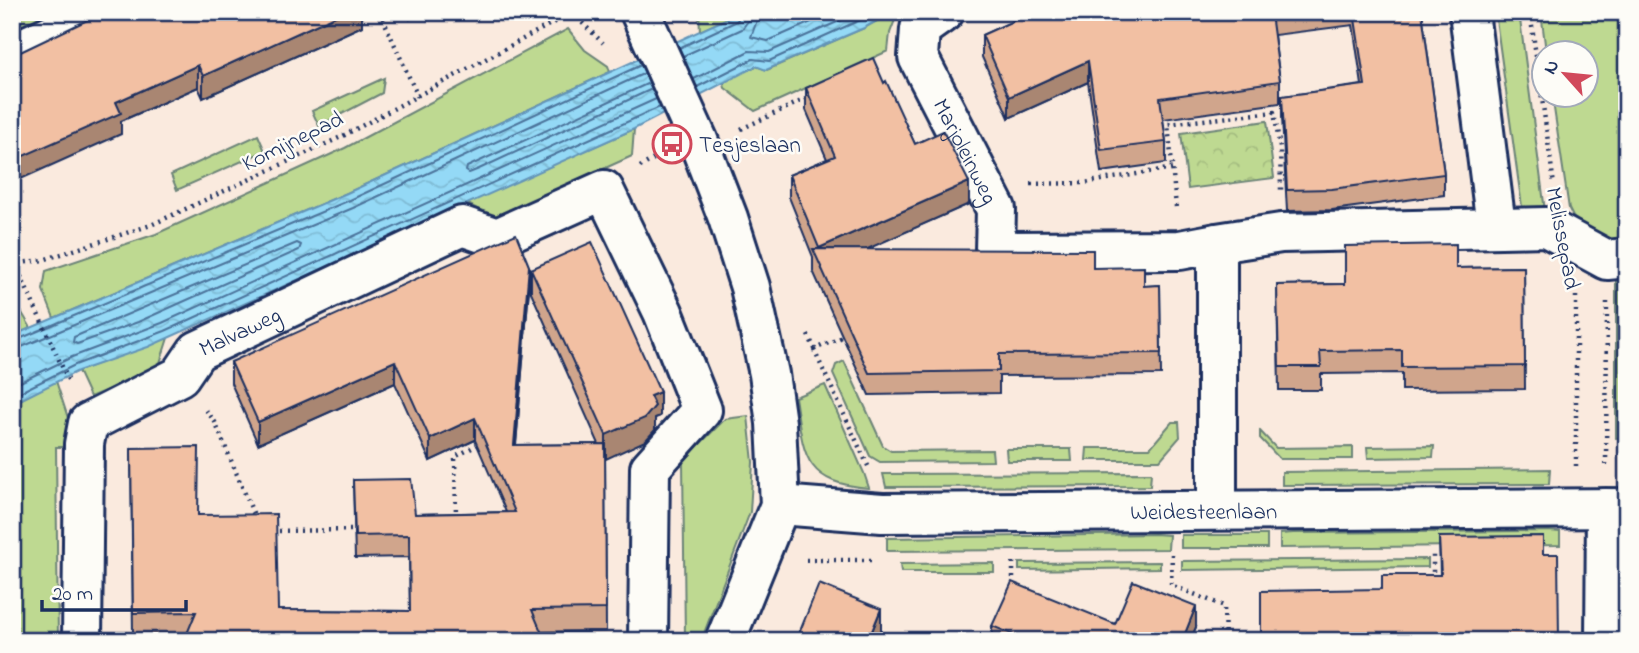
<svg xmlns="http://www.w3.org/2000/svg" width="1639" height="653" font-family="'Indie Flower',sans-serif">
<defs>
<pattern id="park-crowns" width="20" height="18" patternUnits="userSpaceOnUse" patternTransform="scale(1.75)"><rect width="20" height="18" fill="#bed991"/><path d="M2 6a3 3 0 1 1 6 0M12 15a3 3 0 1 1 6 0" fill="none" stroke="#a3bb7f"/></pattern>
<pattern id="water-waves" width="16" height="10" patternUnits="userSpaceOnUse" patternTransform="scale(1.75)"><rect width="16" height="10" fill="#94d9f6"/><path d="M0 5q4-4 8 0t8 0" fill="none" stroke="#7fbbd5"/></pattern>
</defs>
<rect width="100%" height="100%" fill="#faeade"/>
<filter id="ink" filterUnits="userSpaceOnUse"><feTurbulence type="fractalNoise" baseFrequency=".0143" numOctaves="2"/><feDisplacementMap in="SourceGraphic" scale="14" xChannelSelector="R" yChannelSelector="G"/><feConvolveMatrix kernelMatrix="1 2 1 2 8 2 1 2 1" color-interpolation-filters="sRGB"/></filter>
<g filter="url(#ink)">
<path fill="#bed991" stroke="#6c8478" stroke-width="2" d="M12,12h33l-3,7 -30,13z
M699,12h42l-41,19z
M893,12h5l-8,21 -2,18 -133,60 -30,-23 -2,-7 33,-15 11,4 97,-42z
M1495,12h24l26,199 -22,3z
M1541,12h86v230l-26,-1 -28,-24 -4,-8 -17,-114 34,-1v-42h-40z
M568,29l17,21 23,16 2,6 -263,121 -293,125 -11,-28 3,-19 110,-37 189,-86z
M384,78l-2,15 -63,33 -7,-15z
M634,129l-2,27 -138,62 -28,-15z
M258,135l7,16 -88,39 -6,-15z
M1627,276v161l-11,1v-161z
M12,296l19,32 -19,8z
M168,338l-10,31 -68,28 -12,-26z
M844,361l39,85 8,5 101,-1 1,11 -113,1 -10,-6 -37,-82 3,-9z
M56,381l12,37 1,29h-13l2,194h-46v-237z
M825,385l39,88 5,15c-67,-5 -65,-34 -74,-91z
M748,416l5,46 -3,50 -49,129h-16l-2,-180 42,-42z
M1172,422h7l1,15 -20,23h-74l1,-12h63z
M1260,431l16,17 77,-1v12h-73l-20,-21z
M1434,446l-1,11 -65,1 -1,-11z
M1006,449h65l1,12h-65z
M1550,469l-1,15 -267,1v-13z
M1151,473l-1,13 -264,1 -3,-13z
M1549,531l11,1v13l-280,3v-14l13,-1z
M1155,534l14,1 -1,14 -281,2v-13z
M1181,535h86v13h-86z
M1428,559v8l-246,3v-9z
M1160,562v6l-141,2v-7z
M994,563v9h-93l-1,-8z"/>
<path fill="url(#park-crowns)" stroke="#6c8478" stroke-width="2" d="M1267,121l7,57 -86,11 -7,-56z"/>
<path fill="url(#water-waves)" stroke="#6495b9" stroke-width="2" d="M741,12h152l-29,16 -98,42 -10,-4 -122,63 -486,218 -70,24 -66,33v-68l335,-143z"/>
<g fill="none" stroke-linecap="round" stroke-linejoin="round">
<path stroke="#4b739b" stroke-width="2" d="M760,12l-9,25 17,4 66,-29
M679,48l58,-27 4,-9
M683,56l59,-27 6,-8 2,-9
M694,79l55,-28 20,1 91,-40
M649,83l-182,84 -1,4 3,2 10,-4 173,-80
M697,87l56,-28 16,2 109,-49
M297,243l4,2 -2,5 -161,72 -61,22 -4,-2 1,-5z
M12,342l338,-142 291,-135
M12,351l341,-143 292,-135
M12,386l60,-29 90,-34 494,-224
M12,396l63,-31 90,-34 495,-224"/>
<defs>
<g id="minor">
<path d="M640,12l58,128 30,78 22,69 19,87 7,49 4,82 -55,136"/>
<path id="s1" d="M944,12l-24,17 -2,28 78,152 -1,42 185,-1 37,-7"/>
<path d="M1469,12l27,214"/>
<path d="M12,53l88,-41"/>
<path id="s2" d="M780,505l102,8 745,-5"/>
<path d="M1217,510v-267l64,-10 265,-6 61,33 20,-2"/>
<path id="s3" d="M82,641l2,-197 4,-21 92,-47 17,-25 265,-125 35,12 107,-48 59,122 39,98 -52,58 -2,173"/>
<path d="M1605,641l1,-133"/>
</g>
</defs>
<use href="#minor" stroke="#1b2f5e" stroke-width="44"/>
<path stroke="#1b2f5e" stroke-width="4.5" stroke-dasharray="2 5" stroke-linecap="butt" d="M380,12l38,85
M1530,12l24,173
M572,13l31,30
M741,129l69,-32
M640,167l17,-10
M1031,184l53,-1 89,-15
M1176,207l-8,-83 106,-12 6,36 1,42
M12,257l58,127
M12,264l31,-4 108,-35 190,-88 232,-125
M808,335l7,14 32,-14
M814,350l55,118
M206,410l9,12 41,98
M1606,465l1,-163
M1576,466v-174
M456,517l-1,-60 26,-14
M272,531l85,-1
M1172,554l-1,31 53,21 1,35
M806,560h65
M1429,577l4,-4v-19
M1013,585v-27"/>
<use href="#minor" stroke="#fdfcf7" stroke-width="38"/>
</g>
<path fill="#d0a58c" stroke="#1b2f5e" stroke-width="2" d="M104,12h258v14l-159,72 -5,-11 -77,34v13z
M1033,12h389l22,162v21l-112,15 -45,1 -5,-94v-21l80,-11 -9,-60 -79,10 6,46v22l-117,16 3,23v21l-65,9 -13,-90 -79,36 -27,-61v-22z
M884,83l31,61 54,60 -103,45 227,19 51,18 16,-1 1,90 -162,1v17l-130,2 -56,-124v-14l-24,-60v-22l38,-16 -21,-49v-22z
M1524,267l1,122 -123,1v-17l-81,1v16h-42l-2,-105 68,-1 111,-16z
M531,269l129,147 -5,2v12l-10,11 -40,17 1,173 -65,1 2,9 -356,-7 -54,1 -2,-187 67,67 80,95 132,1 -1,-54 -54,1 -2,-78 62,34 91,-2 -31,-72 -45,21 -35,-78 -137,61 -27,-61v-21l298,-74 -13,157 83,-1 -68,-152z
M1439,537l104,17 -161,35 58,-14z
M1115,624l81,3 -6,14h-198v-15z"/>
<path fill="#a98672" stroke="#1b2f5e" stroke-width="2" d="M344,12h18v14l-159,72v-22z
M410,12h14l-14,7z
M1088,61v21l-79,36v-21z
M198,65v22l-77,34v13l-109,49v-22l104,-59z
M969,182v22l-147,65 -3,-21z
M529,266v22l-15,179v-22z
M395,361v22l-137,61v-22z
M660,392v24l-5,2v12l-10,11 -39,18v-24l44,-39z
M475,418v22l-45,21v-22z
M1196,606v21l-6,14h-8z
M881,609v23l-3,9h-10z
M543,636v5h-10z"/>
<path fill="#f2c0a3" stroke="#1b2f5e" stroke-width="2" d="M104,12h240l-141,64 -5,-11 -82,37 5,11 -109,48v-105z
M1033,12h248l-10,2 9,67 -120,17 6,44 -65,8 -13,-89 -79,36 -27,-62z
M1354,12h68l22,162 -112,15 -45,1 -5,-94 83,-11z
M873,58l11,25 2,-2 29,63 28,-13 26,51 -150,66 -30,-73 46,-19 -29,-68z
M516,234l13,32 -15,179 91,-1 1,165 -74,1 11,26 -10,5h-349l12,-29 -63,1 -2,-165 68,-1 -1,68 78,-1 2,96 132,1 -1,-76 -54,1 -2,-56 58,-1 4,35 100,-2 -40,-94 -45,21 -35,-78 -137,61 -27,-60z
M592,242l68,150 -10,4 5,10 -10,12 -39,17 -75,-166z
M1456,244v24l68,-1 1,99 -123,1v-17l-82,1 1,16h-42l-2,-82 68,-1v-38z
M813,249l280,1v18l51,-1v19l16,-1 1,68 -162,1v17l-130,2z
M1543,536v18h15l1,87h-298v-50l121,-2v-14h59l-2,-38z
M1133,581l63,25 -14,35h-153l-37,-15 20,-44 103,42z
M819,584l62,25 -13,32h-72z"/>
</g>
<defs>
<symbol id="bus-ring" viewBox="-11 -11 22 22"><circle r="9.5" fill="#fdfcf7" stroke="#d1495b" stroke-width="1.5"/><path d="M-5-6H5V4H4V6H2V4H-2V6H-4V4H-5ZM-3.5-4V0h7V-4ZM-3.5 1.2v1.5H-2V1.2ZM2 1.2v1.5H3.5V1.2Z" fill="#d1495b"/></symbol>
</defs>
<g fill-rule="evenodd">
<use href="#bus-ring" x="650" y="122" width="44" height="44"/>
</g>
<g text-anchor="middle" stroke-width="5" stroke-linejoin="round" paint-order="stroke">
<g font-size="23" fill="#1b2f5e" stroke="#fdfcf7">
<text transform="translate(292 140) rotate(-26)" y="8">Komijnepad</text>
<text dy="8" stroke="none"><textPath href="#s1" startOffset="163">Marjoleinweg</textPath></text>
<text transform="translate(1564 238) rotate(79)" y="8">Melissepad</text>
<text dy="8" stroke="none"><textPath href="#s3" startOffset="399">Malvaweg</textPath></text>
<text dy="8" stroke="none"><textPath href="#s2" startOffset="424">Weidesteenlaan</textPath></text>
</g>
<g font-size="23" fill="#1b2f5e" stroke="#fdfcf7" text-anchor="start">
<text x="699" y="152">Tesjeslaan</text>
</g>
</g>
<rect width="1639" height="653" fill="none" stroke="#fdfcf7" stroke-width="42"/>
<rect x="21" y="21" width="1597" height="611" fill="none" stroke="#1b2f5e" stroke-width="2.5" filter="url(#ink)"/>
<g transform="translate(1565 74) rotate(297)"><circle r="33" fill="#fdfcf7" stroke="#a3aaba" stroke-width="2"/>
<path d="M0-5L12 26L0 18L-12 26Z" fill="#d1495b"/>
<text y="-10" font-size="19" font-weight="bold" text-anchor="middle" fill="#1b2f5e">N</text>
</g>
<path d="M42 600v10h144v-10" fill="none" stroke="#1b2f5e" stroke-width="3.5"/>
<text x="52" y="600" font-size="21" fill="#1b2f5e" stroke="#fdfcf7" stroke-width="5" paint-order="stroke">20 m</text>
</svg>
